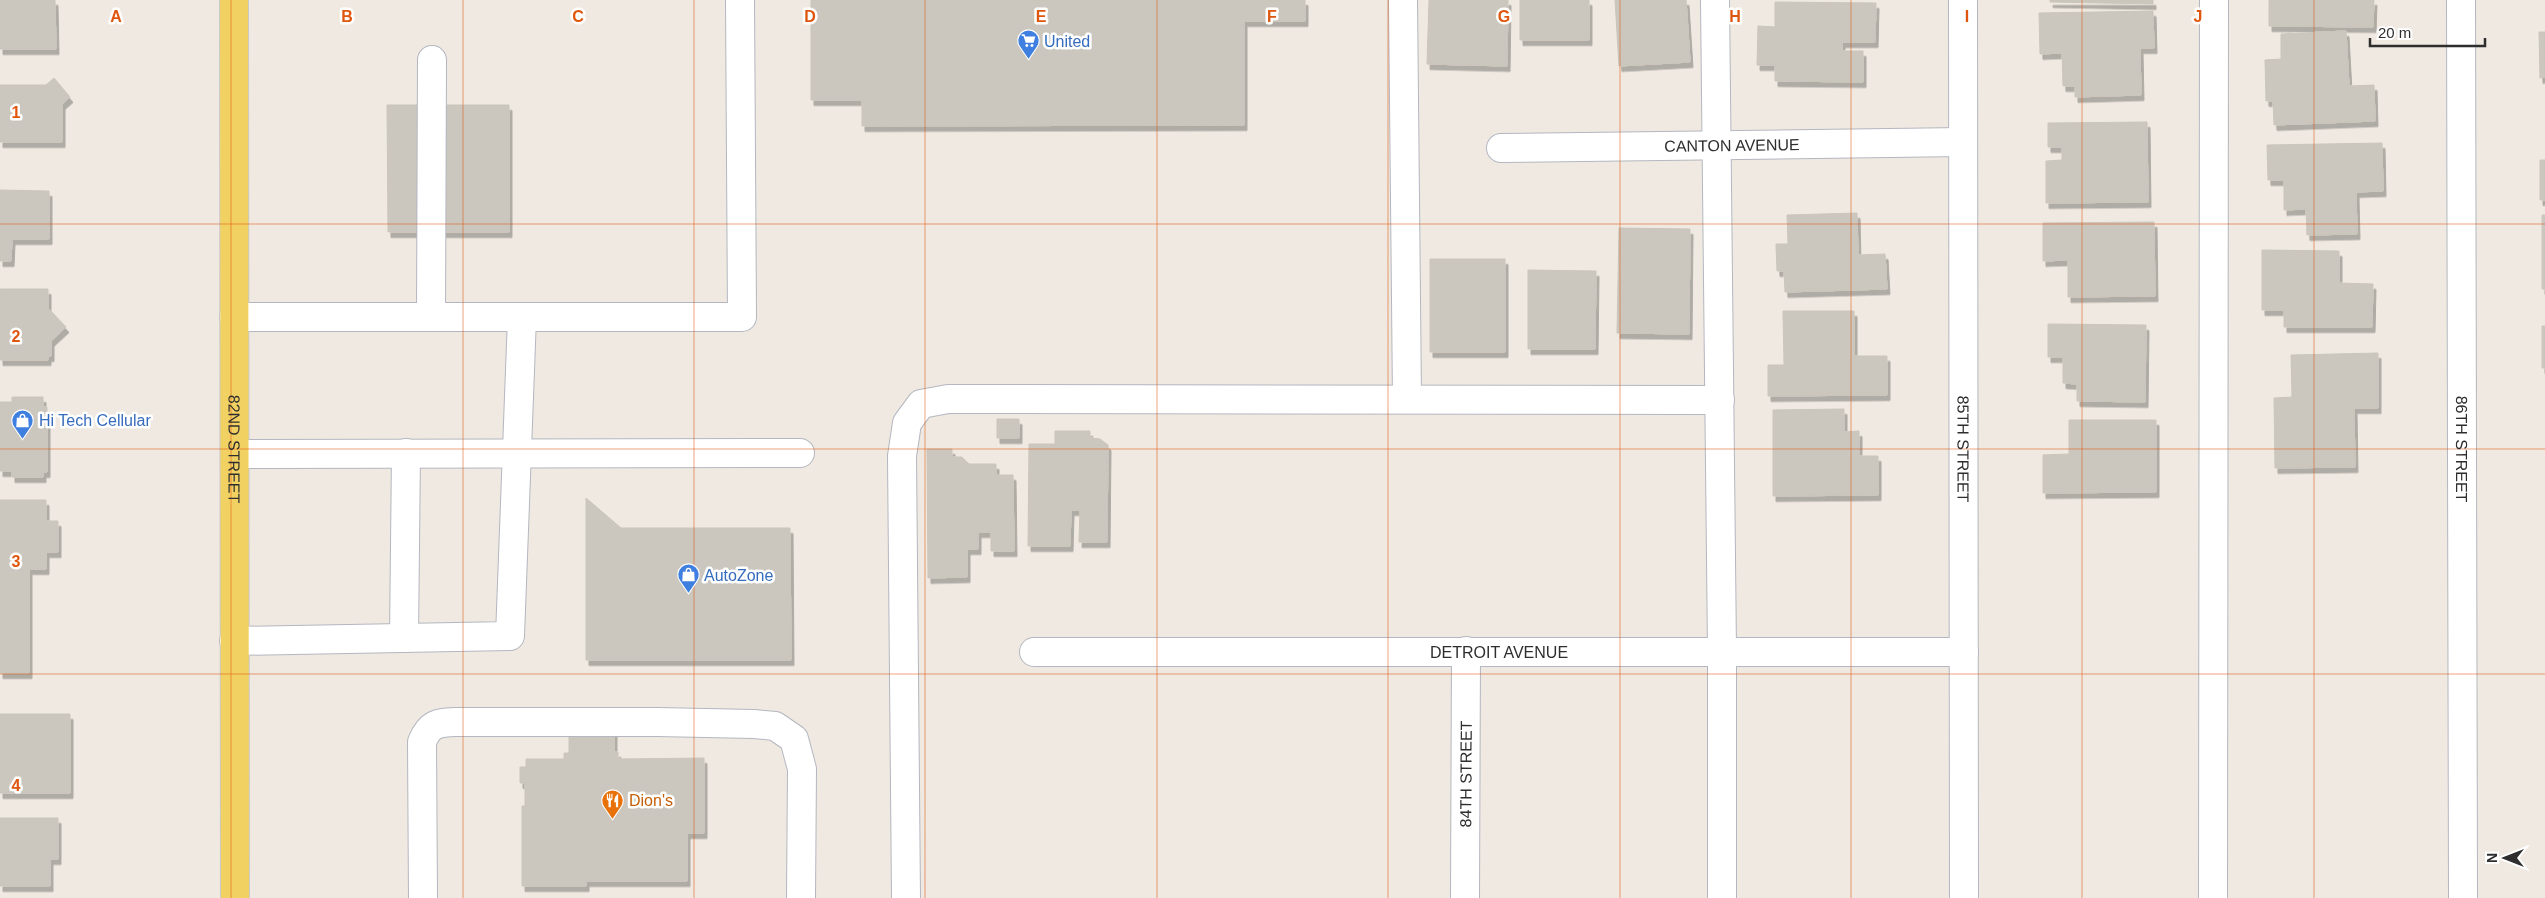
<svg xmlns="http://www.w3.org/2000/svg" width="2545" height="898" font-family="Arial,sans-serif">
<defs>
<filter id="shadow"><feDropShadow dx="3" dy="5.5" stdDeviation="0" flood-color="#0004"/></filter>
</defs>
<rect width="100%" height="100%" fill="#efe9e1"/>
<path fill="#cbc7bf" stroke="#cbc5ba" filter="url(#shadow)" d="M0,0h55l1,49h-56z
M811,0h494v21h-61v104l-382,1v-26h-51z
M1429,0h79l-1,66 -80,-2z
M1520,0h69v40h-69z
M1615,0h71l4,62 -71,4z
M2050,0h103v4l-103,-2z
M2269,0h105l-1,27 -104,-1z
M1775,2l101,1 -1,39h-33v9h21v31l-88,-1v-16h-18l1,-39 17,1z
M2153,11l1,37h-14l1,47 -66,2v-11h-12l-1,-33 -22,1 -1,-41z
M2346,31l3,55 25,-1 1,36 -101,4 -1,-24h-7l-1,-41 16,-1v-25z
M2539,32h6v45l-5,1z
M54,78l16,19 -8,7v38h-62v-57h46z
M387,105h122v127h-121z
M2147,122l1,80 -102,1v-42l16,-1v-13h-14v-24z
M2382,143l1,48 -27,1 1,42 -50,1 -1,-26 -22,1v-30h-16l-1,-35z
M2540,160h5v40h-5z
M0,190l49,1v48h-37l-1,22h-11z
M1857,213l1,42 27,-1 2,35 -102,3 -1,-21h-7l-1,-27h12l-1,-29z
M2542,215h3v74h-3z
M2154,222l1,74 -87,1v-37l-25,1v-38z
M1619,228l71,1 -1,105 -72,-1z
M2262,250l77,1v32l34,1 -1,43h-88v-17h-22z
M1430,259h75v93h-75z
M1528,270l68,1 -1,78h-67z
M0,289h48v19l18,19 -15,14v15h-3v4h-48z
M1783,311h71v45h33v39l-119,1v-31h16z
M2048,324l98,1 -1,77 -68,-1v-17l-14,-1v-26h-15z
M2542,326h3v42h-3z
M2378,353v55h-24l1,59 -80,1 -1,-70 18,-1 -1,-42z
M12,397h31v10h4v65h-4v5h-31v-6h-12v-69h12z
M1844,409v23l15,-1v25h19v39l-105,1v-86z
M997,419h22v19h-22z
M2069,420h87v72l-113,1v-38l26,-1z
M1055,431h35v7l10,1 8,6 -1,97h-28l1,-32h-9l-1,36h-42l1,-102h26z
M927,449h25v8h10l7,7h27v11h17l1,76h-23v-19h-13v17h-11v28l-39,1z
M586,498l35,30h169l1,132h-205z
M0,500h46v21h12v31h-12v17h-17v104h-29z
M0,714h70v79h-70z
M614,726v26h4v7l86,-1v75h-17v48h-101v5h-64v-80h3v-23h-5v-16h6v-8h38v-6h5v-26z
M0,818h58v41h-8v27h-50z"/>
<g fill="none" stroke-linecap="round" stroke-linejoin="round">
<defs>
<g id="minor">
<path d="M1403,0l4,399"/>
<path d="M1715,0l7,651v247"/>
<path id="s1" d="M1963,0l1,898"/>
<path id="s2" d="M2461,0l2,898"/>
<path id="s3" d="M1501,148l462,-6"/>
<path d="M234,317h508l-2,-317"/>
<path d="M431,317l1,-257"/>
<path d="M235,454l565,-1"/>
<path d="M404,638l2,-185"/>
<path d="M234,641l276,-5 12,-319"/>
<path id="s4" d="M1034,652h930"/>
<path d="M423,898l-1,-156c8,-19 15,-19 34,-20h201l97,2 21,2 19,13 8,30 -1,129"/>
<path d="M906,898l-4,-442 5,-33 14,-19 27,-5 772,1"/>
<path id="s5" d="M1465,898l1,-247"/>
<path d="M2213,898l1,-898"/>
</g>
<g id="major">
<path id="s6" d="M234,0l1,898"/>
</g>
</defs>
<use href="#minor" stroke="#b4b7c1" stroke-width="30"/>
<use href="#major" stroke="#c9c9c9" stroke-width="30"/>
<use href="#minor" stroke="#fff" stroke-width="28"/>
<use href="#major" stroke="#f2d163" stroke-width="28"/>
</g>
<path fill="none" stroke="#df570e" stroke-width="1" stroke-opacity="0.55" d="M231,0v898M463,0v898M694,0v898M925,0v898M1157,0v898M1388,0v898M1620,0v898M1851,0v898M2082,0v898M2314,0v898M0,224h2545M0,449h2545M0,674h2545"/>
<defs>
<symbol id="supermarket-pin" viewBox="-11 -11 22 30"><path d="M0 17L-7.5 6A9.5 9.5 0 1 1 7.5 6Z" fill="#3f7fe0" stroke="#fff"/><path d="M-6-5.5h2.5l.6 2H6L4.5 2H-2.5L-4.4-4H-6ZM-1.5 3.2a1.3 1.3 0 1 0 .1 0ZM3 3.2a1.3 1.3 0 1 0 .1 0Z" fill="#fff"/></symbol>
<symbol id="shop-pin" viewBox="-11 -11 22 30"><path d="M0 17L-7.5 6A9.5 9.5 0 1 1 7.5 6Z" fill="#3f7fe0" stroke="#fff"/><path d="M-5-2.5h2.3a2.7 3.5 0 0 1 5.4 0H5L5.5 6h-11ZM-1.5-2.5h3a1.5 2.3 0 0 0-3 0Z" fill="#fff"/></symbol>
<symbol id="restaurant-pin" viewBox="-11 -11 22 30"><path d="M0 17L-7.5 6A9.5 9.5 0 1 1 7.5 6Z" fill="#e8710a" stroke="#fff"/><path d="M-5-6h1v4h1v-4h1v4h1v-4h1v5L-1.5 .5V6h-2V.5L-5-1ZM5-6V6H3V1.5H1.5Q1.5-4 5-6Z" fill="#fff"/></symbol>
</defs>
<g fill-rule="evenodd">
<use href="#supermarket-pin" x="1016" y="28" width="25" height="34"/>
<use href="#shop-pin" x="10" y="408" width="25" height="34"/>
<use href="#shop-pin" x="676" y="562" width="25" height="34"/>
<use href="#restaurant-pin" x="600" y="788" width="25" height="34"/>
</g>
<g text-anchor="middle" stroke-width="5" stroke-linejoin="round" paint-order="stroke">
<g font-size="16" fill="#366cbe" stroke="#fff" text-anchor="start">
<text x="1044" y="47">United</text>
<text x="39" y="426">Hi Tech Cellular</text>
<text x="704" y="581">AutoZone</text>
</g>
<g font-size="16" fill="#2e2e2e" stroke="#fff">
<text dy="6" stroke="none"><textPath href="#s3" startOffset="231">CANTON AVENUE</textPath></text>
<text dy="6" stroke="none"><textPath href="#s6" startOffset="449">82ND STREET</textPath></text>
<text dy="6" stroke="none"><textPath href="#s1" startOffset="449">85TH STREET</textPath></text>
<text dy="6" stroke="none"><textPath href="#s2" startOffset="449">86TH STREET</textPath></text>
<text dy="6" stroke="none"><textPath href="#s4" startOffset="465">DETROIT AVENUE</textPath></text>
<text dy="6" stroke="none"><textPath href="#s5" startOffset="124">84TH STREET</textPath></text>
</g>
<g font-size="16" fill="#c56008" stroke="#fff" text-anchor="start">
<text x="629" y="806">Dion's</text>
</g>
</g>
<g font-size="16" text-anchor="middle" font-weight="bold" fill="#df570e" stroke="#fff" stroke-width="5" stroke-linejoin="round" paint-order="stroke">
<text x="116" y="22">A</text>
<text x="347" y="22">B</text>
<text x="578" y="22">C</text>
<text x="810" y="22">D</text>
<text x="1041" y="22">E</text>
<text x="1272" y="22">F</text>
<text x="1504" y="22">G</text>
<text x="1735" y="22">H</text>
<text x="1967" y="22">I</text>
<text x="2198" y="22">J</text>
<text x="16" y="118">1</text>
<text x="16" y="342">2</text>
<text x="16" y="567">3</text>
<text x="16" y="791">4</text>
</g>
<g transform="translate(2505 858) rotate(270)" stroke="#ffffff" stroke-width="4" paint-order="stroke">
<path d="M0-4L9 19L0 12L-9 19Z" fill="#2e2e2e"/>
<text y="-8" font-size="14" font-weight="bold" text-anchor="middle" fill="#2e2e2e">N</text>
</g>
<path d="M2370 38v8h115v-8" fill="none" stroke="#2e2e2e" stroke-width="2.5"/>
<text x="2378" y="38" font-size="15" fill="#2e2e2e" stroke="#ffffff" stroke-width="4" paint-order="stroke">20 m</text>
</svg>
